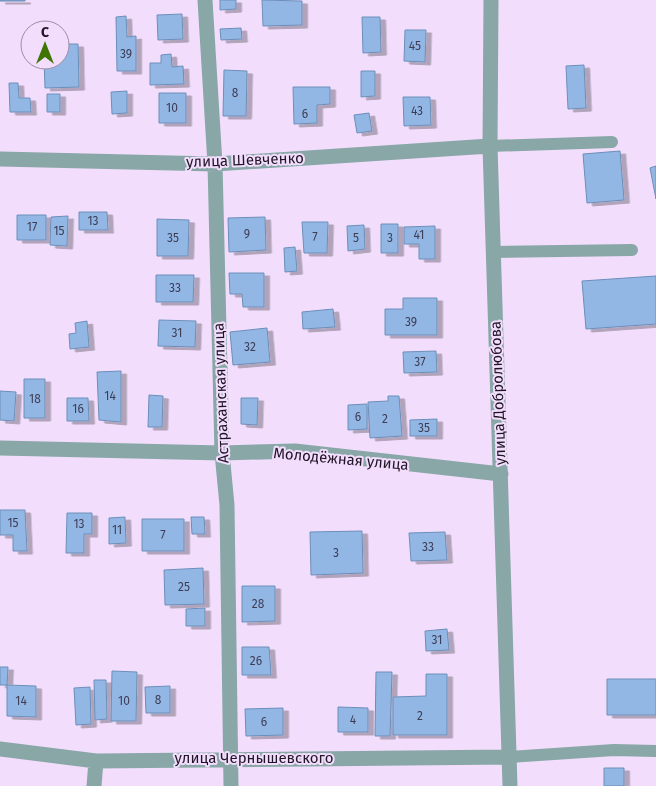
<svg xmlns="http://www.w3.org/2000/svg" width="656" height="786" font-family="'Fira Sans',sans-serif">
<defs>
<filter id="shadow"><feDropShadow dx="5.5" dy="3" stdDeviation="0" flood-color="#0004"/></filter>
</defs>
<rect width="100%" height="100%" fill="#f2defc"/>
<path fill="#93b7e4" stroke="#6c8eb9" filter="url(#shadow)" d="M0,0h25v1h-25z
M220,0h16v9l-16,1z
M262,0l40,1v24l-39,1z
M182,14l1,25 -25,1 -1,-25z
M126,16l1,21 9,-1v35h-19l-1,-54z
M362,17h18l1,35 -18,1z
M241,28l1,11 -21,1 -1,-11z
M405,30h21l-1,32 -21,-1z
M66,44h12l1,43 -34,1 -1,-28h16v-5l6,-1z
M171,54l1,13 11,-1 1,18 -34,1v-22h11v-8z
M584,65l2,43 -18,1 -2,-43z
M224,70l23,1 -1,45h-23z
M361,71h14v25l-14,1z
M9,83h9l1,15h11l1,14h-21z
M293,87h37v17l-13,1v18l-23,1z
M127,91v22l-15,1 -1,-22z
M159,93h27v30h-27z
M47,94h13v18h-13z
M403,97h27l1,28 -27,1z
M369,113l3,18 -15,2 -3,-18z
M620,151l4,49 -37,3 -4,-49z
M656,166v33l-6,-31z
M79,212h28l1,18h-29z
M17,215h29v25h-29z
M68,216l-1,30 -17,-1 1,-28z
M265,217l1,33 -37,2 -1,-34z
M157,219l32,1 -1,36h-31z
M302,222h26l-1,31h-23z
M381,224h17v29h-17z
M364,225l1,24 -17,2 -1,-25z
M435,226v33h-16v-15h-15v-17z
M295,247l2,24 -12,1 -1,-24z
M229,273h35v34h-21l-1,-13h-12z
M156,275h38l-1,27h-37z
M656,276v48l-70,5 -4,-48z
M403,298h34v37h-52v-26h18z
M333,309l2,18 -32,2 -1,-17z
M159,320l37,1 -1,26 -37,-1z
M87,321l2,26 -19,2 -1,-15 7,-1 -1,-10z
M267,328l3,34 -37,3 -3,-33z
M436,351l1,21 -33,1 -1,-21z
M121,371v51l-22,-2 -2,-48z
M24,379h21v39h-21z
M0,391l16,1 -2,29 -14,-1z
M149,395l14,1 -1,31h-14z
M388,396h11l3,40 -32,2 -2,-36 20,-1z
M67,398h21l1,23h-22z
M241,398h17l-1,27 -16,-1z
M367,404v25l-19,1v-25z
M437,419v17h-27v-16z
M0,510h25l2,41h-14v-16h-13z
M67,513h25v21h-8v19h-18z
M125,517l1,26 -17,1v-26z
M191,517h13l1,17h-13z
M142,519h42v32h-42z
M362,531l1,42 -52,2 -1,-43z
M445,532l2,28 -36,1 -2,-28z
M203,568l1,36 -39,1 -1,-35z
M242,586h33v35l-33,1z
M205,608v18h-19v-17z
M447,629l2,21 -23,1 -1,-20z
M242,647h27l2,28h-29z
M0,667h8l-1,18h-7z
M112,671l25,1 -1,49h-25z
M376,672h16l-2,64h-15z
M426,674h21v61h-54v-38l33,-1z
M607,679h49v36h-49z
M94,680h12l1,39 -12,1z
M7,685l29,1v31l-29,-1z
M170,686v27h-24l-1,-26z
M90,687l1,37 -15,1 -2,-37z
M338,707l30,1v24h-30z
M283,708v27l-37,1 -1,-27z
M604,768h20v18h-20z"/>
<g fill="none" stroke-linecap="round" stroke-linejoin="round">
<path stroke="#88a7a6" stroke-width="12" d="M490,146l122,-4
M494,252l138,-2
M509,757l105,-7 42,1"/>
<path stroke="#88a7a6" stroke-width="15" d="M205,0l10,164 7,289 5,52 4,281
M491,0l-1,146 20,640
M0,159l215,5 275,-18
M0,448l222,5 73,-2 206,23
M0,749l96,12 413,-4
M94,786l2,-25"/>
</g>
<g text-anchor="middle" stroke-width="4" stroke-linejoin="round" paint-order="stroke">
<g font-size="12" fill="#3d3d56">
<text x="415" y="50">45</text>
<text x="126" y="58">39</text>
<text x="235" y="97">8</text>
<text x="172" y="112">10</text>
<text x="417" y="115">43</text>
<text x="305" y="118">6</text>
<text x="93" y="225">13</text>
<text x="32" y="231">17</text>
<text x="59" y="235">15</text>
<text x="247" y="238">9</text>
<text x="419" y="239">41</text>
<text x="315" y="241">7</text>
<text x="173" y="242">35</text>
<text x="356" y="242">5</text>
<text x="390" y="242">3</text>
<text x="175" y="292">33</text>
<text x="411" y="326">39</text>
<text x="177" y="337">31</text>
<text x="250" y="351">32</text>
<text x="420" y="366">37</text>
<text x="110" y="400">14</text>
<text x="35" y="403">18</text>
<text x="78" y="413">16</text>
<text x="358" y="421">6</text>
<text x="385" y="423">2</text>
<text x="424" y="432">35</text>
<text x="13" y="527">15</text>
<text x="79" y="528">13</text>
<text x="117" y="534">11</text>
<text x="163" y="539">7</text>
<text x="428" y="551">33</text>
<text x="336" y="557">3</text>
<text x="184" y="591">25</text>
<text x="258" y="608">28</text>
<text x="437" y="644">31</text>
<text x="256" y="665">26</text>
<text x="158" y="704">8</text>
<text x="21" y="705">14</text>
<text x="124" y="705">10</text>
<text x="420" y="720">2</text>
<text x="353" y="724">4</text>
<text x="264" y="726">6</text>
</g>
<g font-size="15" fill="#201426" stroke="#f2defc">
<text transform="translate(245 160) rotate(-2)" y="5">улица Шевченко</text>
<text transform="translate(221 393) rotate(-92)" y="5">Астраханская улица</text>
<text transform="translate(498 393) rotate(-92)" y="5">улица Добролюбова</text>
<text transform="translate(341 459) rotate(5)" y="5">Молодёжная улица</text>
<text x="254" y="763">улица Чернышевского</text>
</g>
</g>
<g transform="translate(45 45)"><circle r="24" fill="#f2defc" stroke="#9e8da6"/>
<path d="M0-4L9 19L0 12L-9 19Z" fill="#3e7504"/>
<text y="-8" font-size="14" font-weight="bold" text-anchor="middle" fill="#201426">С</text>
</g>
</svg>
